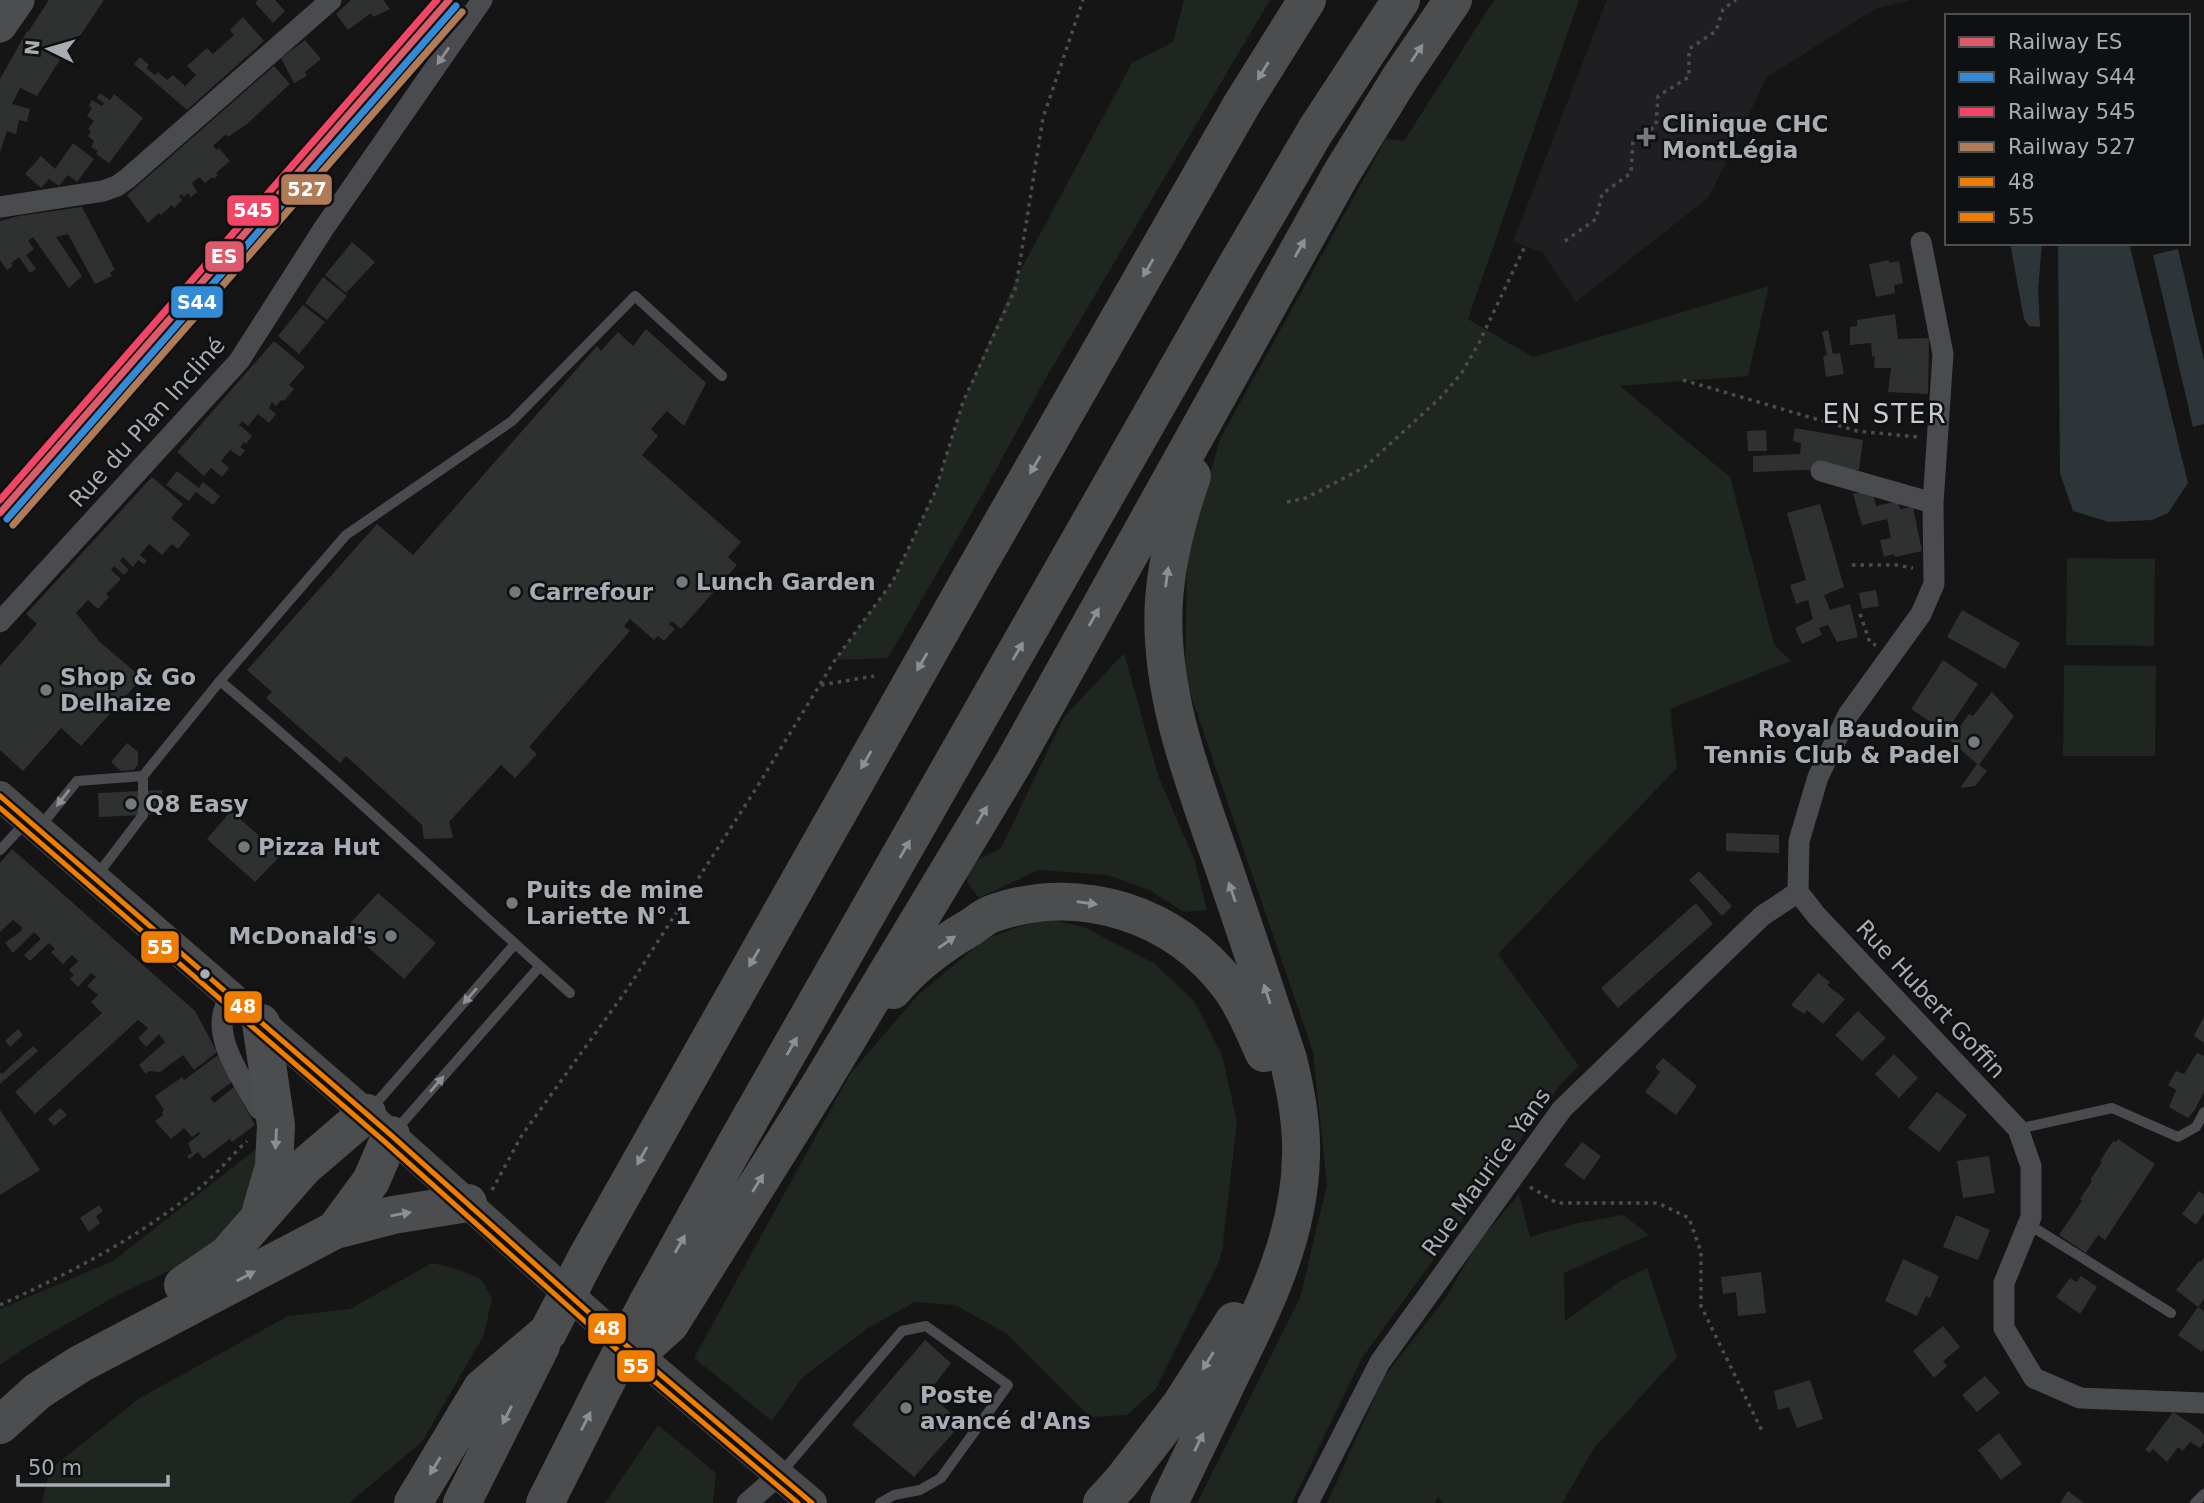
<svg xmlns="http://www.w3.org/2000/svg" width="2204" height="1503" font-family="'DejaVu Sans',sans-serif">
<rect width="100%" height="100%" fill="#151515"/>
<path fill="#1f1f21" d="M1607,0h305l-37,9 -108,68 -58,120 -133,105 -34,-50 -29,-10z"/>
<path fill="#1f251f" d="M1184,0h86l-223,376 -66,121 -93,161 -53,2 58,-79 42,-89 28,-90 54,-125 115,-214 41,-21z
M1494,0h85l-111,319 65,38 236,-71 -21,90 -128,10 110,91 44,167 17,17 -121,48 7,59 -179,186 81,112 -18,18 -199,274 -70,145h-95l103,-205 27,-113 -14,-133 -128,-374 2,-121 33,-118 166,-300 18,2z
M2067,558l88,1 -1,87 -88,-1z
M1124,653l35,125 36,83 12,49 -23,2 -35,-22 -41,-15 -70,-5 -59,28 -12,-16 2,-18 32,-16 63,-131z
M2064,665l92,1 -1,90h-92z
M1044,918l40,9 71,37 39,37 28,54 15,67 -15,129 -4,13 -62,125 -29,26 -37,2 -83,-83 -52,-29 -40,-3 -47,26 -66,50 -30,43 -78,-63 156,-284 67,-78 68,-57z
M259,1147l-18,67 -39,41 -86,41 -91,52 -25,17v-56l113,-48z
M1519,1194l11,43 48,-14 45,-8 26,20 -85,38 1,48 54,-39 28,-14 30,89 -82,90 -33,56h-119l-5,-6 -3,6h-108l57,-126 63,-81 30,-52z
M432,1263l25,6 24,10 11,19 -8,37 -62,107 -73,61h-307l8,-34 90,-71 148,-82 62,-7z
M658,1425l58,48 -3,30h-108z"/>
<path fill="#2d3539" d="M2010,243h32l-4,48 2,36 -11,-1 -5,-7z
M2058,243h71l59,240 -20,30 -16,7 -43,2 -36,-11 -13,-38z
M2178,249l26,112v63l-11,3 -40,-172z"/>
<path fill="#2f3030" d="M49,0h55l-38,57 -3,-2 -26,41 -17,-8 -8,16 18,5 -3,13 -8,-2 -3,14 -9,-3 -7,21v-73l27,-48 1,1z
M258,0h17l10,11 -12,12 -18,-20z
M351,0h32l7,9 -17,8 -2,-4 -23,17 -12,-16z
M243,17l21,24 -77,69 -53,-46 6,-7 9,8 -3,3 9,7 3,-3 9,8 6,-5 12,11 11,-11 -9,-9 20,-18 6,6 21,-19 -4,-5z
M305,40l16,19 -16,13 2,4 -13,7 -13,-25z
M274,66l16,18 -43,40 -19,13 -2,-3 -13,12 4,4 2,-2 11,13 -14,12 2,2 -4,4 -2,-2 -7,6 -6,-6 -7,6 5,9 -6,5 -3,-4 -4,4 -2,-3 -3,2 3,4 -8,8 -2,-3 -11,10 -2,-2 -11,10 -21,-28z
M100,93l10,7 4,-6 29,24 -34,45 -13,-9 2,-3 -7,-4 3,-6 -6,-5 3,-5 -3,-2 6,-8 -7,-5 5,-8 -3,-2 3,-6 10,6 2,-3 -7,-5z
M73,143l21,16 -17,23 -9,-7 -9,11 -10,-7 -8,9 -16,-14 16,-18 14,13z
M82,207l29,55 4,8 -5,2 2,4 -17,8 -27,-50 -12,3 26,39 -13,12 -36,-51 -5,4 6,8 -8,6 10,14 -6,4 -11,-16 -8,6 2,3 -6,4 -7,-10v-39l19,-5z
M352,242l23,20 -29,31 -21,-18z
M1889,260v3l10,-2 4,22 -9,2 1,8 -19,4 -7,-33z
M323,277l24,19 -20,24 -22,-17z
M303,305l22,17 -26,32 -21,-18z
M1895,314l3,25 31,-1 -1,56 -40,-2 3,-24h-17l1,-12 -3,1 -1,-14 -21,2v-18l7,-1v-6z
M646,329l60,54 -22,43 -17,-15 -16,18 7,7 -16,19 99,87 -13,15 9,8 -56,64 -9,-8 -3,3 6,5 -11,12 -6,-5 -4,4 -24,-21 -6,7 6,5 -101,116 8,7 -22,24 -14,-13 -52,57 4,16 -29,1 -2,-14 -76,-69 -6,7 -74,-65 6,-6 -25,-22 130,-146 36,31 184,-209 4,5 17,-19 15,14z
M1828,330l5,24 7,-1 4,21 -18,3 -3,-21 4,-1 -5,-23z
M274,341l31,26 -16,18 5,4 -10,12 -3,-1 -5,6 -4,-4 -3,6 7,6 -7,9 -11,-9 -10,12 -6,-5 -4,6 3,-1 11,10 -6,8 -2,-2 -4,5 5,3 -5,7 -10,-7 -9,11 8,7 -7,9 -11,-9 -7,8 -27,-24z
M1795,428l68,12 -4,30 -30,-1 -76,3v-16l47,-2 1,-11 -8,-2z
M1766,430l1,21h-19l-1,-20z
M177,471l22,17 4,-6 17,14 -7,9 -17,-13 -7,9 -23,-16z
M152,477l31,27 -12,14 19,16 -12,15 -6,-5 -10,11 -13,-11 -9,11 7,6 -3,3 -6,-4 -5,7 -10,-10 -3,4 9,9 -5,5 -10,-9 -3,4 10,9 -15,15 3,3 -11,12 -10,-9 -12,13 24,29 42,36 -61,68 -20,-18 -38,43 -23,-21v-84l37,-42 -11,-10z
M1872,490l4,16 22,-5 2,8 13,-2 9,44 -27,6 -1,-3 -10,3 -4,-17 11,-2 -4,-19 -25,6 -9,-31z
M1820,504l24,83 -20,8 6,15 20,-6 8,33 -21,5 -9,-17 -9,3 3,7 -20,9 -7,-16 18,-9 -5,-19 -12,4 -6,-19 16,-5 -19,-67z
M1876,590l3,16 -17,3 -3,-16z
M1962,610l58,33 -15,26 -58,-32z
M1943,660l35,24 -32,48 -35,-23z
M1992,692l22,24 -35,49 8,6 -12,15 -15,2 17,-24 -27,-24 19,-26 4,2z
M127,743l11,9v12l-4,6 -13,1 -10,-9z
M162,790l1,24 -64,3 -1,-24z
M231,811l50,44 -26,27 -48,-43z
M1726,833l53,2v18l-53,-2z
M12,849l183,162 22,41 -23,18 -11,-15 -23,17 -11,-1 -3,3 -7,-9 26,-23 -6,-8 -13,13 -8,-9 10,-10 -10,-8 -103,94 -20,-22 87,-79 -11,-11 7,-7 -11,-9 9,-9 -5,-4 -13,14 -8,-8 4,-4 -5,-5 9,-9 -6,-6 -9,9 -12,-12 4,-3 -6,-6 -19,18 -6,-6 17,-16 -7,-7 -21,21 -8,-10 16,-12 1,-4 -9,-7 -13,12v-69z
M1699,871l33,35 -10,10 -33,-36z
M378,893l58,50 -32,36 -58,-51z
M1696,903l17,21 -95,84 -17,-20z
M1818,973l12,9 -3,3 18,14 -22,25 -16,-14 -3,4 -13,-9z
M1858,1011l28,27 -24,23 -27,-26z
M2204,1016v27l-10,-7z
M18,1029l5,6 -13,12 -5,-6z
M33,1046l5,5 -38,33v-12l2,2z
M2197,1053l7,3v36l-10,19 -6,7 -19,-11 7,-17 -8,-5 8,-14 8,3z
M1894,1054l24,24 -19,20 -24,-24z
M218,1055l14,27 -22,16 4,5 20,-16 21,38 -23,17 -2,-3 -27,20 -5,-7 -9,7 -2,-3 5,-3 -4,-10 12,-9 -1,-2 -7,5 -8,-9 -13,11 -16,-18 8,-6 -1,-3 2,-2 -9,-14 27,-19 2,3z
M1663,1058l34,28 -21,29 -31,-23 15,-20 -5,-5z
M1937,1092l30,23 -28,37 -31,-24z
M60,1108l7,7 -13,11 -6,-7z
M0,1110l40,60 -40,25z
M2118,1139l37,25 -50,76 -7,-5 -12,18 -27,-18 23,-34 -2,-2 12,-18 -2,-1 12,-18 -2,-1 13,-20 3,1z
M1582,1142l19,14 -17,24 -20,-15z
M1989,1156l6,37 -32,5 -6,-37z
M2199,1191l5,4v18l-8,12 -14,-11z
M99,1205l4,6 -7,5 4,7 -11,9 -9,-14z
M1956,1215l34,15 -12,30 -35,-13z
M2204,1257v42l-6,8 -22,-17 23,-29 2,1z
M1903,1259l36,17 -9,22 -4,-2 -9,20 -32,-15z
M1761,1272l5,41 -28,3 -2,-24 -13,2 -2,-17z
M2081,1276l16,11 -17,27 -24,-17 14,-19 6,4z
M2198,1307l6,4v38l-2,3 -24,-17z
M1943,1326l17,21 -17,14 4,5 -13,12 -21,-27z
M925,1340l26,23 -23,30 34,30 -48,54 -62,-52z
M1985,1376l15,17 -23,19 -15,-17z
M1810,1380l13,39 -26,9 -8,-21 -11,3 -4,-19z
M2173,1412l27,18 4,5v7l-4,6 -10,-6 -7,9 -5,-4 -11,15 -14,-13 -3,4 -5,-3z
M1999,1433l23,31 -21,16 -23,-30z
M2068,1491l16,12h-24z"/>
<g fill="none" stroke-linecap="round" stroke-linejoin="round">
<path stroke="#4b4c4e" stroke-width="3.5" stroke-dasharray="3.5 5" stroke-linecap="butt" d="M1565,241l31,-22 6,-25 29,-21 2,-33 23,-14 2,-30 31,-19v-28l27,-18 7,-22 13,-9
M1683,380l174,51 61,6
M1287,502l19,-4 59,-31 75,-69 21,-24 18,-31 46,-97
M1852,565h45l16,3
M1860,614l10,29 6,2
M821,685l53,-9
M1530,1187l27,16h101l31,15 12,34v54l61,125
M492,1190l30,-55 106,-147 129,-201 78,-127 58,-79 42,-89 28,-90 53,-115 27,-169 40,-118
M0,1305c70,-32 136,-66 197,-115 18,-14 33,-33 50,-49"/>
<path stroke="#4a4b4e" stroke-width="10" d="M220,681c120,100 233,208 350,312
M39,828l38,-47 66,-5
M0,850l27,-29
M95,878l48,-63v-39l77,-95 126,-146 166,-114 123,-125 87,80
M371,1109l143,-164
M2018,1129l94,-21 66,29 18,-10 8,-15
M396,1130l144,-164
M2028,1224l143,89
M781,1473l121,-142 24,-5 82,59 -67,93 -21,12 -26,5 -14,8
M2195,1503l9,-9"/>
<path stroke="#4a4b4e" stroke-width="21" d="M0,207l103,-16 14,-5 11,-8 203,-178
M1921,242l22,112 -10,149 1,81 -13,30 -73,101 -30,62 -19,64 -1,51 18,23 202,214 13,37v51l-27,66v45l30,50 46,20 124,5
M1821,471l112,32
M0,622l239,-261 85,-133 158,-228
M231,997c-26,33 11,81 28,112
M747,1503l32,-28
M1308,1503l72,-141 182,-253 200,-193 36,-24"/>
<path stroke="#484a4b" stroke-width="30" d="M0,796l391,339 223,200 198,168"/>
<path stroke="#4c4d4f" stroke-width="33" d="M0,26l18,-26"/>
<path stroke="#4c4d4f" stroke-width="38" d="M893,990c21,-26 49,-46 78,-63 7,-5 14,-11 23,-14 86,-30 182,1 236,74 15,20 24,44 34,66
M261,1211l13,-45 2,-41 -15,-102
M335,1230l36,-49 20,-46
M588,1255l390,-690 264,-461 65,-104
M183,1285l44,-30 77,-88 63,-54
M647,1304l91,-164 497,-872 81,-138 85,-130
M670,1324l151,-241 193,-321 327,-588 59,-96 53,-78
M0,1425l38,-34 42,-27 255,-134 58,-15 75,-12
M413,1503l69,-115 66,-56
M462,1503l79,-157
M545,1503l60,-119
M1102,1503l20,-22 60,-78 52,-82
M1169,1503c21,-44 42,-87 63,-131 34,-69 68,-138 69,-217 1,-33 -5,-64 -13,-96 -21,-64 -42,-127 -64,-191 -30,-86 -66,-176 -60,-268 3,-42 14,-84 28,-124"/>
<path stroke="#4c4d4f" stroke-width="38" d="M548,1332l40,-77
M625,1365l45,-41
M605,1384l42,-80"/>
<defs>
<path id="bus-1" d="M0,796l391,339 223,200 198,168"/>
<path id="bus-2" d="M0,808l385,334 223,200 190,161"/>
</defs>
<use href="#bus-1" stroke="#0f1011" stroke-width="10"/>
<use href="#bus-2" stroke="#0f1011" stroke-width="10"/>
<use href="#bus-1" stroke="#ef7d00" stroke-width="5"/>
<use href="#bus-2" stroke="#ef7d00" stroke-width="5"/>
<defs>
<path id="rail-1" d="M0,513l449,-513"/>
<path id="rail-2" d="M7,519l449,-513"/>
<path id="rail-3" d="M0,500l437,-500"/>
<path id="rail-4" d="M13,525l449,-513"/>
</defs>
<use href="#rail-1" stroke="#0f1011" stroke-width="12"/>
<use href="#rail-2" stroke="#0f1011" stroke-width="12"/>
<use href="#rail-3" stroke="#0f1011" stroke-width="12"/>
<use href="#rail-4" stroke="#0f1011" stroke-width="12"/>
<use href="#rail-1" stroke="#dd5a6d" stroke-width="7"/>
<use href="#rail-2" stroke="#338bd7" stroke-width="7"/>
<use href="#rail-3" stroke="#f34667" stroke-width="7"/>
<use href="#rail-4" stroke="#b07c57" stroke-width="7"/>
</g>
<defs><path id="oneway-solid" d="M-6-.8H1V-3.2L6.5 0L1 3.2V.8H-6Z" transform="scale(1.75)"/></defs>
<g fill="#8c9096">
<use href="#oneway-solid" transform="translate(1417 53) rotate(-56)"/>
<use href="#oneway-solid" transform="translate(1263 71) rotate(122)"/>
<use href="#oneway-solid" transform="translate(1300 248) rotate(-61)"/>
<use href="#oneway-solid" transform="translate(1148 268) rotate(120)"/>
<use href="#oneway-solid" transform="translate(1035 465) rotate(120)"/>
<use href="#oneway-solid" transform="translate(1167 577) rotate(-82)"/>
<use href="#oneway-solid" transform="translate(1094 617) rotate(-61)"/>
<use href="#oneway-solid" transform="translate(1018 651) rotate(-60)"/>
<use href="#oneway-solid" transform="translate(922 662) rotate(120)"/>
<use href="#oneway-solid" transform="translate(866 760) rotate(120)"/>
<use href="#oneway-solid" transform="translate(982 815) rotate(-59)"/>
<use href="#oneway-solid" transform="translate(905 849) rotate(-60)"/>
<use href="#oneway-solid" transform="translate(1232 892) rotate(-109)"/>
<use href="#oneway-solid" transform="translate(1087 903) rotate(8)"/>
<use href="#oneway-solid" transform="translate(947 942) rotate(-35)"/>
<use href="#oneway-solid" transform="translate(754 958) rotate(120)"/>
<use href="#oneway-solid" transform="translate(1267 994) rotate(-108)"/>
<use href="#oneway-solid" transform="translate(792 1046) rotate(-60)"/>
<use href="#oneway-solid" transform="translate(276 1139) rotate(93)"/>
<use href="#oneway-solid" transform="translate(642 1156) rotate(119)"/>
<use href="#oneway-solid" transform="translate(758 1183) rotate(-58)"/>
<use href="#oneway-solid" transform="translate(401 1214) rotate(-10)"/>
<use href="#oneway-solid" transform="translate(680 1244) rotate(-61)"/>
<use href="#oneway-solid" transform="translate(246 1276) rotate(-28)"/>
<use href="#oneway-solid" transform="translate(1208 1361) rotate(122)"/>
<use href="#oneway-solid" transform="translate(507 1415) rotate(117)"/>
<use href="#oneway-solid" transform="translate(586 1421) rotate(-63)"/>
<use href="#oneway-solid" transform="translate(1199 1442) rotate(-64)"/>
<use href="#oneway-solid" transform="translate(435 1466) rotate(121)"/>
</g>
<g fill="#8c9095">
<use href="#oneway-solid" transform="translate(443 56) rotate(125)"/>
<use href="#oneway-solid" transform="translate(63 798) rotate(128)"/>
<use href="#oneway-solid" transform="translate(470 996) rotate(131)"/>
<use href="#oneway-solid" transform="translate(437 1084) rotate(-49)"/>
</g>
<g fill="#75787c" stroke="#0f1011" stroke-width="2.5">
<path d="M1642.5 126.5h7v7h7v7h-7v7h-7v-7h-7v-7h7z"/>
<circle cx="682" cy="582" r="7"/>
<circle cx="515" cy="592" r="7"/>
<circle cx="46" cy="690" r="7"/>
<circle cx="1974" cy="742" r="7"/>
<circle cx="131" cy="804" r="7"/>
<circle cx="244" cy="847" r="7"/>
<circle cx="512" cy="903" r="7"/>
<circle cx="391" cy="936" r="7"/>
<circle cx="906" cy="1408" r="7"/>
</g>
<circle fill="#a8adb4" stroke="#0f1011" stroke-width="2.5" cx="205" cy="974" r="6"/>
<g text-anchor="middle" stroke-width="5" stroke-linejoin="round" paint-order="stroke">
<g font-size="23" font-weight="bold" fill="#a8adb4" stroke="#0f1011" text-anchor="start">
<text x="1662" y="132">Clinique CHC<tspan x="1662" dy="26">MontLégia</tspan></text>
<text x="696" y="590">Lunch Garden</text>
<text x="529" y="600">Carrefour</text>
<text x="60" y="685">Shop &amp; Go<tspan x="60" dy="26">Delhaize</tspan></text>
<text x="1960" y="737" text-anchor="end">Royal Baudouin<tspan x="1960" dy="26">Tennis Club &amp; Padel</tspan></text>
<text x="145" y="812">Q8 Easy</text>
<text x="258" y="855">Pizza Hut</text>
<text x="526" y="898">Puits de mine<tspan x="526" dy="26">Lariette N° 1</tspan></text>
<text x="377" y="944" text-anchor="end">McDonald's</text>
<text x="920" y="1403">Poste<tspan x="920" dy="26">avancé d'Ans</tspan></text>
</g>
<g font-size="23" fill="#a8adb4" stroke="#0f1011">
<text transform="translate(147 422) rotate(-48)" y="8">Rue du Plan Incliné</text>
<text transform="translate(1931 999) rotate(47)" y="8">Rue Hubert Goffin</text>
<text transform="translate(1486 1172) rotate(-54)" y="8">Rue Maurice Yans</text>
</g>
<g font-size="26" letter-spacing="2" fill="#c8cbd1" stroke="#0f1011">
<text x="1885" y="423">EN STER</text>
</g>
</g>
<g stroke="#0f1011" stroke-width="2.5">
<rect x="280" y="173" width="53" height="33" rx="7" fill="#b07c57"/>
<rect x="226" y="194" width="54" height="33" rx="7" fill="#f34667"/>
<rect x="204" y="240" width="41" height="33" rx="7" fill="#dd5a6d"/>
<rect x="170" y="285" width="54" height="34" rx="7" fill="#338bd7"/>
<rect x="140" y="930" width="40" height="34" rx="7" fill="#ef7d00"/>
<rect x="223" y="990" width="40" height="34" rx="7" fill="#ef7d00"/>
<rect x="587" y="1312" width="40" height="33" rx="7" fill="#ef7d00"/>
<rect x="616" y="1349" width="40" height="34" rx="7" fill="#ef7d00"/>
</g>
<g font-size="19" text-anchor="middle" font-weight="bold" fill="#fff">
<text x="307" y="196">527</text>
<text x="253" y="217">545</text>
<text x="224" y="263">ES</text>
<text x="197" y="309">S44</text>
<text x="160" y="954">55</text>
<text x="243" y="1013">48</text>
<text x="607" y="1335">48</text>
<text x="636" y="1373">55</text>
</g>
<rect x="1945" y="14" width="245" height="231" fill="#0f1011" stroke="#4c4f52" stroke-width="2"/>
<rect x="1959" y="37" width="35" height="10" fill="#dd5a6d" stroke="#4c4f52" stroke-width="2"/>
<text x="2008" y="49" font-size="21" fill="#a8adb4">Railway ES</text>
<rect x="1959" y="72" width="35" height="10" fill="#338bd7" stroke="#4c4f52" stroke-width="2"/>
<text x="2008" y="84" font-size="21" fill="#a8adb4">Railway S44</text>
<rect x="1959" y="107" width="35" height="10" fill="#f34667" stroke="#4c4f52" stroke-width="2"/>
<text x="2008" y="119" font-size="21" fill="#a8adb4">Railway 545</text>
<rect x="1959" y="142" width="35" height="10" fill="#b07c57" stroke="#4c4f52" stroke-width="2"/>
<text x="2008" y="154" font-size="21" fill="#a8adb4">Railway 527</text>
<rect x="1959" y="177" width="35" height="10" fill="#ef7d00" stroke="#4c4f52" stroke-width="2"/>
<text x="2008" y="189" font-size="21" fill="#a8adb4">48</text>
<rect x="1959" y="212" width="35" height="10" fill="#ef7d00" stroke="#4c4f52" stroke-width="2"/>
<text x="2008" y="224" font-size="21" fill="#a8adb4">55</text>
<g transform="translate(49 49) rotate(275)" stroke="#0f1011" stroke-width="5" paint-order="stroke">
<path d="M0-5L12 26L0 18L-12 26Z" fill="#a8adb4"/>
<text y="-10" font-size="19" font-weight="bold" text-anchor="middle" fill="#a8adb4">N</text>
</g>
<path d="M18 1475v10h150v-10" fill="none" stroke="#a8adb4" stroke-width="3.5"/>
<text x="28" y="1475" font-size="21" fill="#a8adb4" stroke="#0f1011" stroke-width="5" paint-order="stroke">50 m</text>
</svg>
